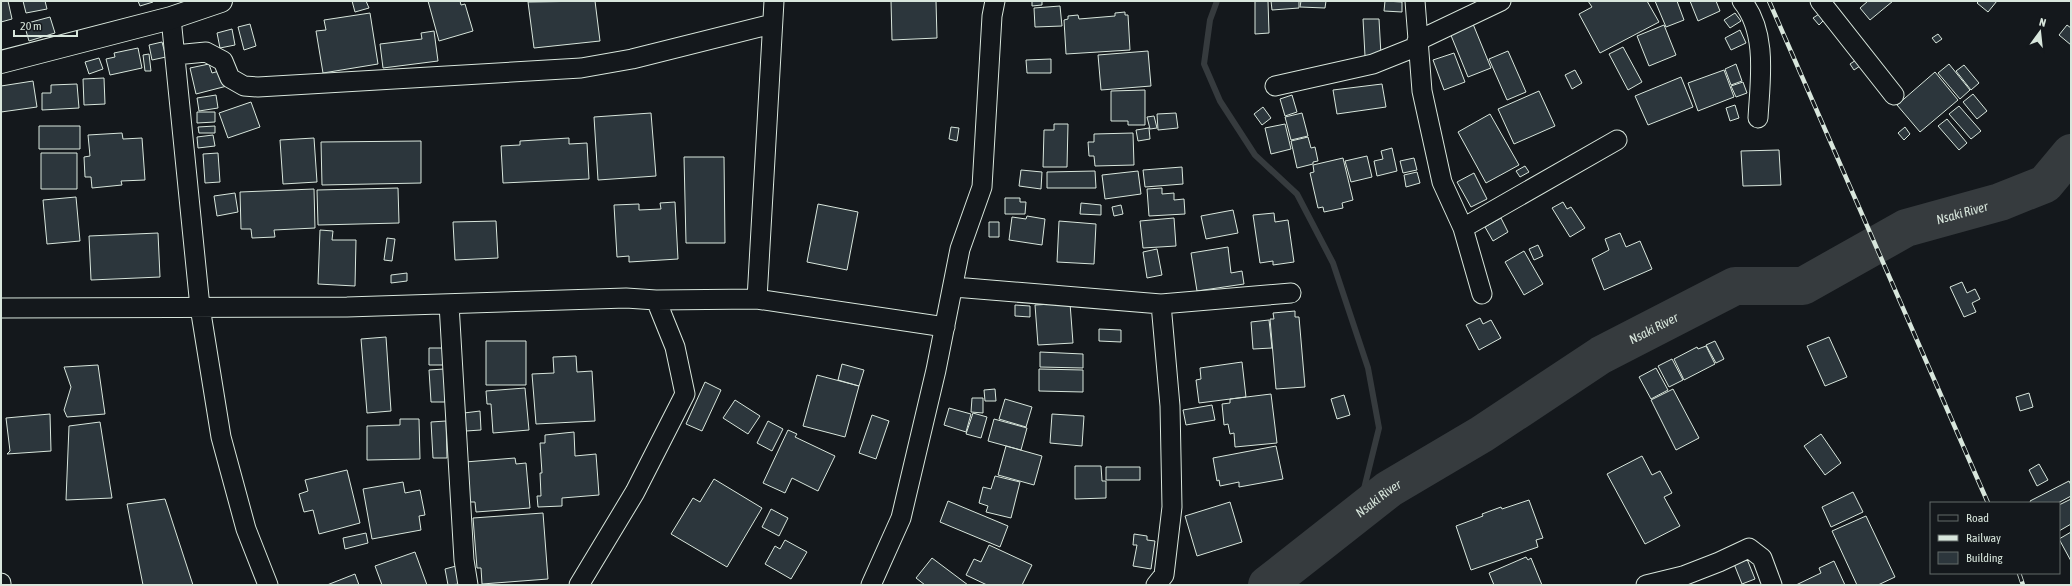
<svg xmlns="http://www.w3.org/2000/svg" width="2072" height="586" font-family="'Asap Condensed',sans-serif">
<rect width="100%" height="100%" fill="#14181c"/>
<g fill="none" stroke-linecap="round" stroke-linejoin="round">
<path stroke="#363b3e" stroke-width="6" d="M1217,1l-7,19 -6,44 16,37 35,54 42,39 36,69 35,105 11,60 -21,85"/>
<path stroke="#363b3e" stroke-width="38" id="s1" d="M1267,585l122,-96 93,-55 119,-79 134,-69h68l103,-58 94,-26 45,-18 26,-31"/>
</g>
<path fill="#2c363c" stroke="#d8e6dc" d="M1,1h7l4,18 -11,3z
M23,1h22l2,8 -21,4z
M138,1h15v1l-13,4z
M352,1h14l3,7 -14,4z
M428,1h32l1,4 4,-1 8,27 -34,10z
M595,1l5,40 -66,7 -6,-46z
M891,1h45l1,37 -45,2z
M1032,1h10v4l-10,1z
M1255,1h13l1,32 -14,1z
M1271,1h28v7l-27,2z
M1301,1h25l-1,7 -25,-1z
M1385,1l17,1v10l-18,-1z
M1588,1h59l12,21 -59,31 -21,-39 13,-7z
M1655,1h22l7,19 -18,7z
M1690,1h26l4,10 -22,10z
M1868,1h25l-23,19 -10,-12z
M1979,1h18l-9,11 -11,-9z
M1060,6l2,20 -27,1 -1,-19z
M1125,12v3h3l2,35 -64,4 -2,-34 4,-1v-3l10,-1 1,4 36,-3v-3z
M370,13l8,51 -55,9 -7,-42 10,-1 -2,-10z
M1735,13l6,8 -11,7 -6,-8z
M1819,14l5,6 -5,5 -6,-7z
M50,17l5,16 -26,8 -5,-17z
M1363,19h16l2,36 -16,1z
M250,24l6,22 -12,4 -6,-23z
M1473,24l18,44 -23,9 -18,-44z
M1664,25l12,30 -27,11 -12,-30z
M2067,25l4,3v17l-12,-10z
M232,29l3,16 -15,3 -3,-15z
M1740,30l6,13 -15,7 -6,-12z
M434,31l4,30 -55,7 -3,-24 42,-5 -1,-6z
M1938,34l4,5 -6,4 -4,-5z
M162,42l4,15 -14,3 -3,-15z
M1623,47l19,35 -14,8 -19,-36z
M138,48l4,20 -32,7 -4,-16 9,-2 -1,-4z
M1148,51l3,35 -50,4 -3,-35z
M1508,51l18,41 -19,8 -18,-41z
M1454,53l11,29 -21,8 -11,-30z
M149,54l2,17h-6l-2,-16z
M99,58l4,11 -14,5 -4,-12z
M1051,59v14h-24l-1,-13z
M1856,60l4,6 -6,4 -4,-6z
M209,64l3,9 11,-3 4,16 -31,8 -6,-26z
M1736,64l6,17 -11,4 -6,-16z
M1949,64l21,26 -10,9 -22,-26z
M1964,65l15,18 -8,7 -15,-19z
M1575,70l7,13 -10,6 -7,-14z
M1724,70l10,27 -36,14 -10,-28z
M1935,72l23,28 -38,32 -23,-27z
M1681,77l12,30 -45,18 -13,-29z
M104,78l1,26 -21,1 -1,-26z
M33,81l4,26 -36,5v-26z
M1743,82l4,11 -11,4 -5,-11z
M77,84l2,24 -37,2v-17h9v-8z
M1382,84l4,23 -49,7 -4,-24z
M1145,90v35h-17v-4h-17v-30z
M1539,91l16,35 -41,18 -16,-35z
M1973,94l14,17 -10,8 -14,-17z
M216,95l2,13 -19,3 -2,-13z
M1292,95l5,17 -12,4 -5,-17z
M251,102l9,25 -32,11 -9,-25z
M1735,105l4,13 -9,3 -4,-13z
M1959,106l22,25 -10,8 -22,-25z
M1263,107l8,11 -9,7 -8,-11z
M197,112h18v10l-18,1z
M651,113l5,63 -58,4 -4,-63z
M1176,113l2,15 -20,2 -1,-16z
M1302,113l6,23 -17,4 -6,-23z
M1490,114l29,51 -33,18 -28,-51z
M1154,116l3,12 -7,1 -3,-12z
M1947,119l20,24 -8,7 -21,-24z
M1054,124h14l-1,43h-24l1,-37h10z
M1285,124l6,25 -20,5 -6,-26z
M39,126h41v23h-41z
M215,126v7h-16l-1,-6z
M951,127l8,1 -2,13 -8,-2z
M1905,127l5,7 -6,6 -6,-7z
M1149,128l1,11 -12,2 -2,-11z
M122,133l1,6 19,-1 3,42 -24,1 1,4 -30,3 -1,-11h-6l-1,-20 6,-1 -2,-21z
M1133,133l1,32 -39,1 -1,-10h-5l-1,-14h6v-8z
M213,135l2,11 -17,2 -1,-11z
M1308,137l3,11 4,-1 3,14 -5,1v2l-16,4 -6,-27z
M314,138l3,44 -34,2 -3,-44z
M569,138v6l18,-1 2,36 -86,4 -2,-37 19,-1v-4z
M421,141v42l-99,2 -1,-43z
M1392,148l5,23 -20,5 -3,-15 9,-2 -2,-8z
M1779,150l2,35 -38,1 -2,-35z
M41,153h36v36h-36z
M218,153l2,29 -15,1 -2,-29z
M1367,156l5,21 -21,5 -6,-21z
M684,157h40l1,86h-39z
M1343,158l10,42 -11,3 1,5 -19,4 -1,-5 -5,1 -8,-35 4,-1 -1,-7z
M1414,158l3,12 -14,3 -3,-12z
M1525,166l4,6 -9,5 -4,-6z
M1182,167l1,17 -38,3 -2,-17z
M1021,170l21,2 -1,17 -22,-3z
M1095,171l1,17h-49v-16z
M1138,171l3,23 -36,5 -3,-24z
M1417,172l3,11 -14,4 -2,-12z
M1474,173l13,26 -16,8 -14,-25z
M398,188l1,35 -81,2 -1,-35z
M1162,188v6l12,-1v7l10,-1 1,15 -36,2 -2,-27z
M314,189l1,39 -41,2 1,7 -23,1 -1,-9h-10l-1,-37z
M235,193l3,19 -21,4 -3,-20z
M76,197l4,44 -33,3 -4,-44z
M1005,198h15v4h6l-1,12h-20z
M675,202l3,57 -49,3v-6l-12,1 -3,-52 25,-1v6l22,-1 -1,-6z
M1563,202l4,7 4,-2 14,21 -15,9 -18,-29z
M1081,203l20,2v10l-21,-1z
M818,204l40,8 -11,58 -40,-8z
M1121,205l2,9 -9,2 -2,-9z
M1233,210l5,23 -32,6 -5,-23z
M1274,213l1,9 13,-2 6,42 -21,3v-4l-13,2 -7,-48z
M1027,216l18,3 -3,26 -33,-5 3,-23 14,2z
M1174,218l2,28 -33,2 -3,-27z
M1501,218l7,14 -15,9 -8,-14z
M496,221l2,37 -43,2 -2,-38z
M1059,221l37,3 -2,40 -37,-2z
M989,222h10v15h-10z
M320,230l13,1 -1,9h24l-1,46 -37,-2z
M158,233l2,44 -69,3 -2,-44z
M1620,233l6,14 14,-6 12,28 -48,21 -12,-31 17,-9 -4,-11z
M387,238l8,1 -3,22 -8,-1z
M1538,245l5,11 -9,4 -5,-11z
M1228,247l3,26 11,-2 2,13 -47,7 -6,-38z
M1157,249l5,26 -15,3 -4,-26z
M1524,251l19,33 -19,11 -19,-33z
M407,273v8l-16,2v-8z
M1962,282l5,11 8,-4 5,10 -8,4 4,9 -12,5 -14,-30z
M1070,303l3,40 -35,2 -3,-40z
M1015,305l15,1v11l-15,-1z
M1295,311v6h4l6,70 -29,2 -6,-70h4l-1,-6z
M1480,318l3,6 8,-4 10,18 -22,12 -13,-25z
M1269,320l3,28 -19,1 -2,-27z
M1099,329l22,1v12l-22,-1z
M386,337l5,74 -24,2 -6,-74z
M1829,337l18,40 -22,9 -18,-40z
M486,341h40v44h-40z
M1715,341l9,18 -8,4 -10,-18z
M1706,346l9,18 -31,16 -10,-21 23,-12 1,2z
M429,348h14l1,17h-15z
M1040,352l43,2v14l-43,-1z
M576,356l1,16 15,-1 3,50 -59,3 -4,-50 22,-1 -1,-16z
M1672,359l11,21 -14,7 -11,-21z
M1242,362l4,35 -47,6 -3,-23 5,-1 -1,-11z
M842,364l22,6 -5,16 -21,-6z
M98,365l7,49 -38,3 -3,-7 7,-23 -7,-20z
M1656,368l12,22 -17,9 -12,-22z
M444,369l1,33h-14l-2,-32z
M1039,369l44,1v22l-44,-1z
M817,375l42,11 -14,51 -42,-11z
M705,382l16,8 -19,41 -16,-7z
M525,388l4,42 -36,3 -2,-29h-4l-1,-13z
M995,389l1,12h-11l-1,-11z
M1673,389l26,49 -23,12 -25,-50z
M2029,393l4,14 -13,4 -4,-14z
M1271,394l6,49 -42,4 -1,-14 -4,1 -2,-10 -4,1 -2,-21 8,-1v-4z
M1344,395l6,20 -13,4 -6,-20z
M972,398h11v15l-12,-1z
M1005,399l27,8 -6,20 -27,-8z
M735,400l25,16 -12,18 -25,-16z
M1212,405l3,15 -29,5 -3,-15z
M949,408l22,6 -5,18 -22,-7z
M480,411l1,19 -15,1 -2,-18z
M973,413l14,4 -6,21 -15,-4z
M50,414l1,37 -44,3 3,-3 -4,-33z
M1052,414l32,2 -2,30 -32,-3z
M872,415l17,6 -13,38 -17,-6z
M400,419h19l1,40 -53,1v-34l33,-1z
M994,419l33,9 -6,22 -33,-9z
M446,421l1,37h-14l-2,-36z
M768,421l15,8 -11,22 -15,-8z
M100,422l12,76 -46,2 3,-74z
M788,430l9,4 -2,3 40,19 -17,35 -26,-13 -7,15 -22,-10z
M574,432l1,24 21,-2 3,41 -37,3v8l-24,1 -1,-11h4l-1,-23h2l-2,-30h5v-8z
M1821,434l20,29 -16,12 -21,-29z
M1006,446l36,10 -8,29 -36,-10z
M1276,446l7,33 -44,8v-5l-19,4 -1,-6 -2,1 -4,-23z
M1642,456l10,19 8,-4 12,22 -8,4 16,29 -35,18 -38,-70z
M515,458l1,6 10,-1 4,45 -54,4 -1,-10h-6l-4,-40z
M2039,464l9,16 -11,6 -8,-16z
M1075,466h26l1,15h4v17l-31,1z
M1106,467h34v13h-34z
M347,470l13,53 -41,11 -6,-24 -9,2 -5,-18 9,-3 -3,-11z
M995,476l25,6 -9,36 -25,-6 2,-6 -9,-3 4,-16 8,2z
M714,479l48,29 -35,59 -56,-33 22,-36 7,4z
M2069,481l2,4v11l-13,7h-27l-1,-2z
M403,482l2,11 15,-3 5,25 -6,1 2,14 -49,9 -9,-50z
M1853,492l10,20 -32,15 -9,-20z
M165,499l28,86h-50l-16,-81z
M2071,499v25l-12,7v-26z
M1529,500l14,38 -7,2 2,7 -67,23 -15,-44 27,-10 -1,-2 19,-7 1,2z
M948,501l60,25 -8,21 -60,-25z
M1230,502l12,40 -45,14 -12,-40z
M771,509l17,9 -9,18 -17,-9z
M543,513l5,66 -66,5 -1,-16h-4l-4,-50z
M1866,516l29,61 -17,8h-21l-25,-54z
M2071,532v29l-12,-22z
M366,533l2,10 -23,6 -2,-11z
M1134,534l13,2v4l8,1 -4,28 -18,-3 4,-21h-4z
M785,540l22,12 -16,27 -26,-15 10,-18 5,3z
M989,545l43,20 -10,20h-35l-21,-10 8,-16 7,3z
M415,552l12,33h-45l-7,-19z
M1526,557l2,3 3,-2 11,27h-48l-5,-12z
M932,558l36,27h-43l-9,-7z
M1747,559l8,20 -13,5 -8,-20z
M1834,561l11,24h-49l25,-12 -2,-5z
M456,566l4,18 -12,1 -3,-16z
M355,574l4,11h-32z"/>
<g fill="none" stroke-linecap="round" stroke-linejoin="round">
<defs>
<path id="street" d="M1415,1l7,90 20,91 21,46 19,66
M1742,1c26,32 18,80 16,117
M1820,1l74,94
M171,18l29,289 21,130 25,92 22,56
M1417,41l84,-40
M175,55l31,-3 17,9 7,17 14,8 14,1 323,-19 51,-9 140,-35
M1275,86l98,-22 45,-18
M1463,228l154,-88
M954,287l207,17 130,-11
M757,299l17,-298
M449,304l15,256 4,25
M1,308l346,-1 279,-9 30,2 101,-1 188,28
M1,583v2
M579,585l56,-93 50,-98 -10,-47 -19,-47
M871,585l30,-67 35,-148 24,-121 22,-62 10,-171 3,-15
M1156,585l8,-10 8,-68 -2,-101 -9,-102
M1646,585l37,-9 36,-14 30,-14 13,10 10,27"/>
<path id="secondary" d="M1,62l170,-44 50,-17"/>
</defs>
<use href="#street" stroke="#d8e6dc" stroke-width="21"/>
<use href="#secondary" stroke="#d8e6dc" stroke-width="24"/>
<use href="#street" stroke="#14181c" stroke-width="19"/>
<use href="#secondary" stroke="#14181c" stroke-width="22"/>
<defs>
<path id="rail" d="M1769,1l219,502
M2019,573l4,12"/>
</defs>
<use href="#rail" stroke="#d8e6dc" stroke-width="4.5"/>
<use href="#rail" stroke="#14181c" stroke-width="3" stroke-dasharray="9" stroke-linecap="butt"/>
</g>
<g text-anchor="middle" stroke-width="3" stroke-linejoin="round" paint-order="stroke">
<g font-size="13" font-style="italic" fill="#d8e6dc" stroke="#14181c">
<text dy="5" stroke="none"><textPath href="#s1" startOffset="801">Nsaki River</textPath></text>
<text dy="5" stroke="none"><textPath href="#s1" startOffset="465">Nsaki River</textPath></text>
<text dy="5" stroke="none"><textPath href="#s1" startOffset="141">Nsaki River</textPath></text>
</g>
</g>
<rect width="2072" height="586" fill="none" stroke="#d8e6dc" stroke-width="4"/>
<rect x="1930" y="502" width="130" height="72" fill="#14181c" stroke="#626a69"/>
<rect x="1938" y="515" width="20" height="6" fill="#14181c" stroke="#626a69"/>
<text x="1966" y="522" font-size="12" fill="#d8e6dc">Road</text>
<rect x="1938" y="535" width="20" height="6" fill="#d8e6dc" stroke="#626a69"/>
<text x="1966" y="542" font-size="12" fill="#d8e6dc">Railway</text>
<rect x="1938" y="552" width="20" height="12" fill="#2c363c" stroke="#626a69"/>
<text x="1966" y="562" font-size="12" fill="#d8e6dc">Building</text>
<g transform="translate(2040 32) rotate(15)" stroke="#14181c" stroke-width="3" paint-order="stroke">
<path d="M0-3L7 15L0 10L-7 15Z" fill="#d8e6dc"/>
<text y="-6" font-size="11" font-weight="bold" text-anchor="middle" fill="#d8e6dc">N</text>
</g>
<path d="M14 30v6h63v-6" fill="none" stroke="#d8e6dc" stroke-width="2"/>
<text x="20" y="30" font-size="12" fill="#d8e6dc" stroke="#14181c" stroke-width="3" paint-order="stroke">20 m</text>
</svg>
